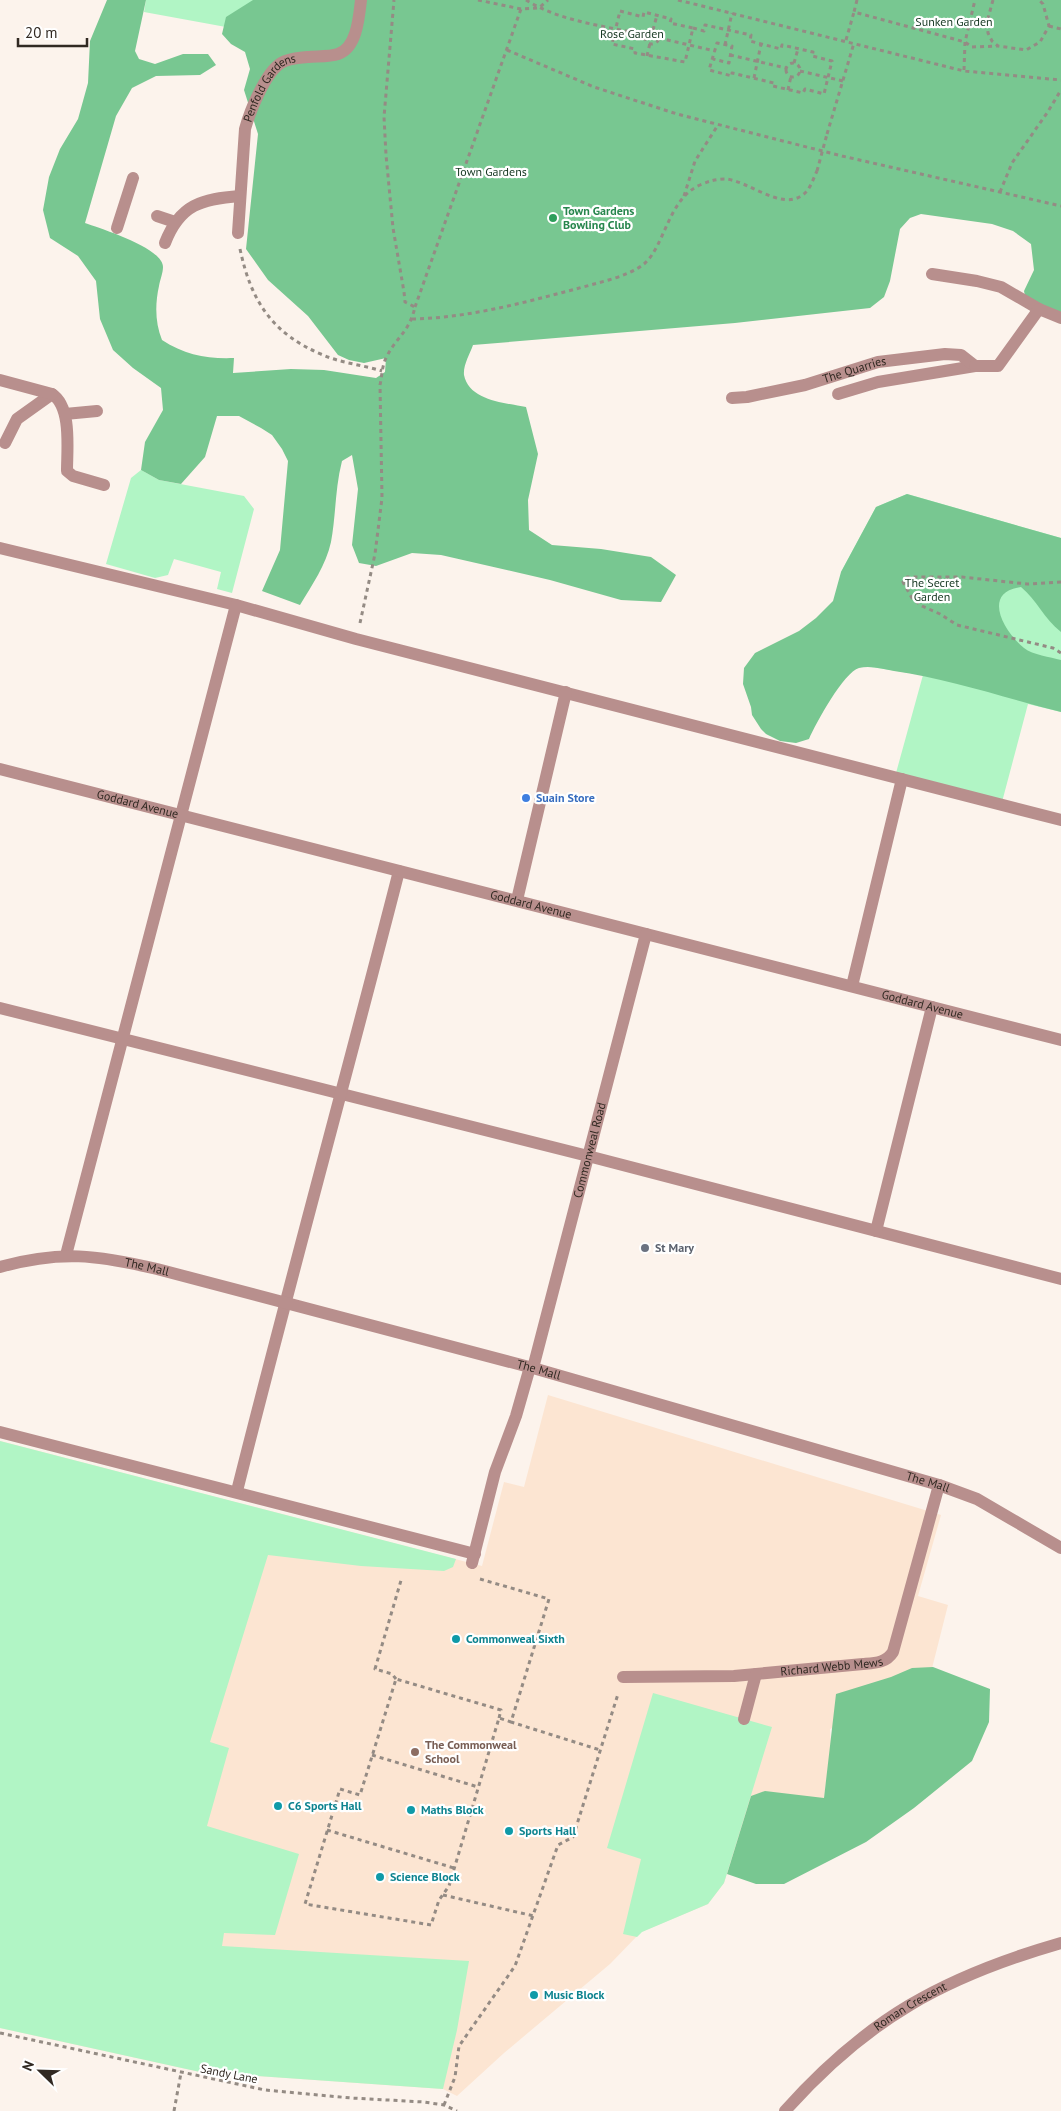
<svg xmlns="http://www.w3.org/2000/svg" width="1061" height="2111" font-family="'PT Sans',sans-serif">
<rect width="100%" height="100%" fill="#fcf3ec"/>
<path fill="#fce5d2" d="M548,1395l393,120 -23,81 30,9 -22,87 -96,37 1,16 -7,53 -73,-1 -27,86 -16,21 -67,28 -31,32 -106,89 -47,43 -14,-7 -243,-17 -200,-44v-587l482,125 22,-84 20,5z"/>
<path fill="#b1f5c5" d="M146,0h175l-8,43 -169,-31z
M141,470l18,10 85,16 10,13 -22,84 -15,-4 4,-17 -47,-13 -6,16 -13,3 -49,-14 25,-86z
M907,494l154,44v174l-33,-8 -26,98 -106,-29 27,-98 -52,-8 -30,-95 35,-65z
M0,1441l456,118 -3,8 -9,4 -83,-5 -93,-11 -58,187 19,6 -22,78 92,28 -24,81 -51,-2 -2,13 247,15 -12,69 -14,59 -243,-17 -200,-44z
M653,1693l119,34 -48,156 -16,21 -66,28 -5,5 -14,-3 18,-75 -34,-11z"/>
<path fill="#78c791" d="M107,0h39l-11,51 4,8 16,5 28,-10h25l8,11 -16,10 -44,1 -24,12 -16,28 -31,107c17,6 78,25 78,44 0,6 -3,13 -4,19 -4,18 -4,37 3,54 23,15 45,19 72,18l-1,15 58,-4 33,1 52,8 9,-6 1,-14 -22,5 -15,-3 -11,-5 -30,-39 -40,-36 -22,-31 12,-115 -14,-44 6,-21 -5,-17 -14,-8 -9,-10 4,-17 27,-17h808v324l-34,-19 -3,-14 10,-21 -3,-26 -18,-13 -21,-7 -71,-10 -11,4 -10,11 -10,52 -6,16 -14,11 -135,15 -262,22c-3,9 -10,20 -9,30 5,26 42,28 62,32l12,47 -10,46 1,30 23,15 49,4 50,8 25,18 -15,27 -40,-2 -71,-20 -109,-25 -29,-2 -36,13 -17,-3 -7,-18 6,-56 -6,-34 -10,6c-7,27 -6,54 -11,81 -5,23 -19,43 -31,63l-38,-14 18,-41 8,-89 -6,-12 -10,-14 -11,-7 -22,-12h-22l-12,41 -24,27 -22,-4 -18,-10 4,-28 18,-32 -2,-22 -28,-20 -20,-18 -13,-31 -4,-38 -18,-25 -28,-18 -7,-28 6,-33 11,-28 18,-30 10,-36 2,-42z
M907,494l154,44v94c-17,-13 -24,-32 -40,-45 -40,5 -17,45 3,61 9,7 26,9 37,12v52c-56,-14 -111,-33 -167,-41 -11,-2 -24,-6 -35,-3 -15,4 -43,55 -50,71l-13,4 -16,-2 -14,-7 -5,-5 -9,-14 -1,-8 -8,-23 1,-16 11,-15 44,-22 17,-13 17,-17 8,-29 35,-65z
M933,1667l57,22 -1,33 -17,39 -58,47 -48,34 -82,42h-28l-29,-10 24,-78 14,-5 59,7 12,-104 55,-17 21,-9z"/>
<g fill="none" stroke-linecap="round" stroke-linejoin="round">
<path stroke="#948b84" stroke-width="3" stroke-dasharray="4 4" stroke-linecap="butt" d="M478,0l43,9 18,-1 9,-8
M526,0c35,22 80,26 120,35
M678,0l286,71 97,9
M857,0l-3,12 111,30 7,5 26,-1
M993,0l-6,22 1,11 4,8 6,5 28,4 14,-8 9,-16 -6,-22 -4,-4
M620,11l23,6 1,-5 27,7 -1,4 23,5 -8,34 -50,-9v-4l-23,-5z
M1049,26l12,3
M693,28l11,3 1,-6 46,10 -1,6 31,8 1,-4 31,7 -1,4 20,5 -8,33 -19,-5 -2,4 -30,-7 1,-3 -42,-10v3l-23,-6 8,-27 15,3 -3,17 -16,-4
M653,30l4,-15
M645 37a7 7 0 1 1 14 0a7 7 0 1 1-14 0Z
M659,38l56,13
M846,40l8,-28
M725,45l7,-32
M507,50l87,37 83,27 165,42 219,50
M730,55l56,13
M647,56l3,-13
M794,63l4,-14
M786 70a7 7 0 1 1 14 0a7 7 0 1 1-14 0Z
M964,70l1,-28 10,-42
M800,71l43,10
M754,78l7,-34
M788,90l3,-14
M827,134l27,-91
M1000,192l12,-29 35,-50 14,-23
M684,196l11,-35 23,-36
M240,249c11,52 32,85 83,106 18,8 40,10 59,16
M415,307l106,-298
M412,319c56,-1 110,-16 164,-30 20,-6 52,-12 68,-25 21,-18 24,-65 56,-79 9,-4 16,-6 25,-6 22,1 55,31 76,17 9,-5 12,-17 16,-25
M1061,582l-34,2 -65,-7h-55l-4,5 9,16 10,8 18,8 17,11 96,23 8,5
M360,623l15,-69 7,-56 -2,-113c2,-9 2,-19 6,-27 10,-21 23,-25 29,-51l-10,-5 -1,-10 -11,-64 -7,-73 -2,-38 10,-117
M480,1579l69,20 -38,123 89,28
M396,1679l-4,-5 -17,-5 27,-92
M499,1718l2,-8 -105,-31 -36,116 -20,-6 -35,115 126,21 8,-25 10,-14 50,-168 12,4
M372,1755l106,32
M327,1830l127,38
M443,1895l91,21
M0,2033l265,57 86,8 73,4 20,3 13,6
M444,2105l11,-28 4,-31 56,-80 43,-121 15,-8 45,-143
M174,2111l7,-38"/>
<g stroke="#b88f8d" stroke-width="12">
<path d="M157,216l18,6"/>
<path d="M117,228l16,-50"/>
<path d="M932,274l45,7 24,6 38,22"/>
<path d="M838,394l40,-12 97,-16"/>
<path id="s1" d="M732,398l15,-1 58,-12 73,-23 67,-8 16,1 14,11"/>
<path d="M65,414l32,-3"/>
<path d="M5,443l12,-24 35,-25c20,13 15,55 15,77l6,5 31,9"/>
<path d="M0,548l236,57 120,34 705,181"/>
<path d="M517,900l49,-208"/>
<path d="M852,986l50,-207"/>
<path d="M0,1008l588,148 473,123"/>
<path d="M876,1231l56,-224"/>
<path d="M66,1255l170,-650"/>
<path d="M0,1432l475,122"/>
<path d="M237,1491c52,-207 109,-413 162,-620"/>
<path id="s2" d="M623,1677l111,-1 129,-12c12,-1 23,-1 30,-12l46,-167"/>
<path d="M744,1719l12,-45"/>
</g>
<g stroke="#b88f8d" stroke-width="12">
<path id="s3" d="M238,233l7,-104c5,-18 20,-56 36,-66 8,-5 18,-5 26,-6 10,-1 22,0 31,-3 19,-6 21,-37 23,-54"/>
<path d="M165,243c15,-39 37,-44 75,-47"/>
<path d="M975,366h23l41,-57 22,9"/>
<path d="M0,380l52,14"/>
<path id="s4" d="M0,769l1061,271"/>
<path id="s5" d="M0,1267c61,-17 97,-12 157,2l376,99 406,117 38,14 84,49"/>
<path id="s6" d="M533,1368l113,-434"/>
<path d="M472,1563l23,-91 21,-56 14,-49"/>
<path id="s7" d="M785,2111c82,-92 158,-134 276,-168"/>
</g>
<path stroke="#948b84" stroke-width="3" stroke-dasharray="4 4" stroke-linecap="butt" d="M817,171l10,-37"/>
</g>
<circle fill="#2e9e5b" stroke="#fff" stroke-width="2" cx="553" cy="218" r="5"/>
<circle fill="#3f7fe0" stroke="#fff" stroke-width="2" cx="526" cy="798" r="5"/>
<circle fill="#6b7280" stroke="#fff" stroke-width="2" cx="645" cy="1248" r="5"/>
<g fill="#0f9aa8" stroke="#fff" stroke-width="2">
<circle cx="456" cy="1639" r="5"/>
<circle cx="278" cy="1806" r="5"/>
<circle cx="411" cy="1810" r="5"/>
<circle cx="509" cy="1831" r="5"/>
<circle cx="380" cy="1877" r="5"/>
<circle cx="534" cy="1995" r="5"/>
</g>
<circle fill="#8d6e63" stroke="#fff" stroke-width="2" cx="415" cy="1752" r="5"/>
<g text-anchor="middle" stroke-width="4.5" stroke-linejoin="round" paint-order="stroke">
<g font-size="12" fill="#153721" stroke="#fff">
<text x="954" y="26">Sunken Garden</text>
<text x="632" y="38">Rose Garden</text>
<text x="491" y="176">Town Gardens</text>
<text x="932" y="587">The Secret<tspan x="932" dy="14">Garden</tspan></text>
</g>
<g font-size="12" fill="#312922" stroke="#fff">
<text dy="4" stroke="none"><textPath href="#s3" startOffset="154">Penfold Gardens</textPath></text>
<text dy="4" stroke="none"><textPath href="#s1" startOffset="126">The Quarries</textPath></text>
<text dy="4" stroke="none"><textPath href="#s4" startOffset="142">Goddard Avenue</textPath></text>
<text dy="4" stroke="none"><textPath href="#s4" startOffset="548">Goddard Avenue</textPath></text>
<text dy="4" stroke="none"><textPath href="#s4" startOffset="952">Goddard Avenue</textPath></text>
<text dy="4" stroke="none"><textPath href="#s6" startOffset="225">Commonweal Road</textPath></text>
<text dy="4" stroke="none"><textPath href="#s5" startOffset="149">The Mall</textPath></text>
<text dy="4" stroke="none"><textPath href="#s5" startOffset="554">The Mall</textPath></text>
<text dy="4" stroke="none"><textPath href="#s5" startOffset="959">The Mall</textPath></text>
<text dy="4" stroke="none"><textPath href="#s2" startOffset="209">Richard Webb Mews</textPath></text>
<text dy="4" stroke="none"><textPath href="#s7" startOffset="164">Roman Crescent</textPath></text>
<text transform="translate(229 2074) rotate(11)" y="4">Sandy Lane</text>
</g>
<g font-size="12" font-weight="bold" fill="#27864d" stroke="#fff" text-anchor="start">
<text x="563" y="215">Town Gardens<tspan x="563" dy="14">Bowling Club</tspan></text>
</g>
<g font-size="12" font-weight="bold" fill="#366cbe" stroke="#fff" text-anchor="start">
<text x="536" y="802">Suain Store</text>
</g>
<g font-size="12" font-weight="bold" fill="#5b616d" stroke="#fff" text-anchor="start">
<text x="655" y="1252">St Mary</text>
</g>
<g font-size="12" font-weight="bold" fill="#0d838f" stroke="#fff" text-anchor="start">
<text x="466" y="1643">Commonweal Sixth</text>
<text x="288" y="1810">C6 Sports Hall</text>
<text x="421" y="1814">Maths Block</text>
<text x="519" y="1835">Sports Hall</text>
<text x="390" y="1881">Science Block</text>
<text x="544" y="1999">Music Block</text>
</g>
<g font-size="12" font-weight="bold" fill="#785e54" stroke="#fff" text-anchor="start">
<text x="425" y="1749">The Commonweal<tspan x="425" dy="14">School</tspan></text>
</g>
</g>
<g transform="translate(40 2071) rotate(293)" stroke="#ffffff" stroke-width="4" paint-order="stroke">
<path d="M0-4L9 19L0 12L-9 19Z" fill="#312922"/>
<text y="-8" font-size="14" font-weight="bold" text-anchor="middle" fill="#312922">N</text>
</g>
<path d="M18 38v8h69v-8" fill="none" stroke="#312922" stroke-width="2.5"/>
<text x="25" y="38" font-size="15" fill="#312922" stroke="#ffffff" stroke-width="4" paint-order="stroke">20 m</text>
</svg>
